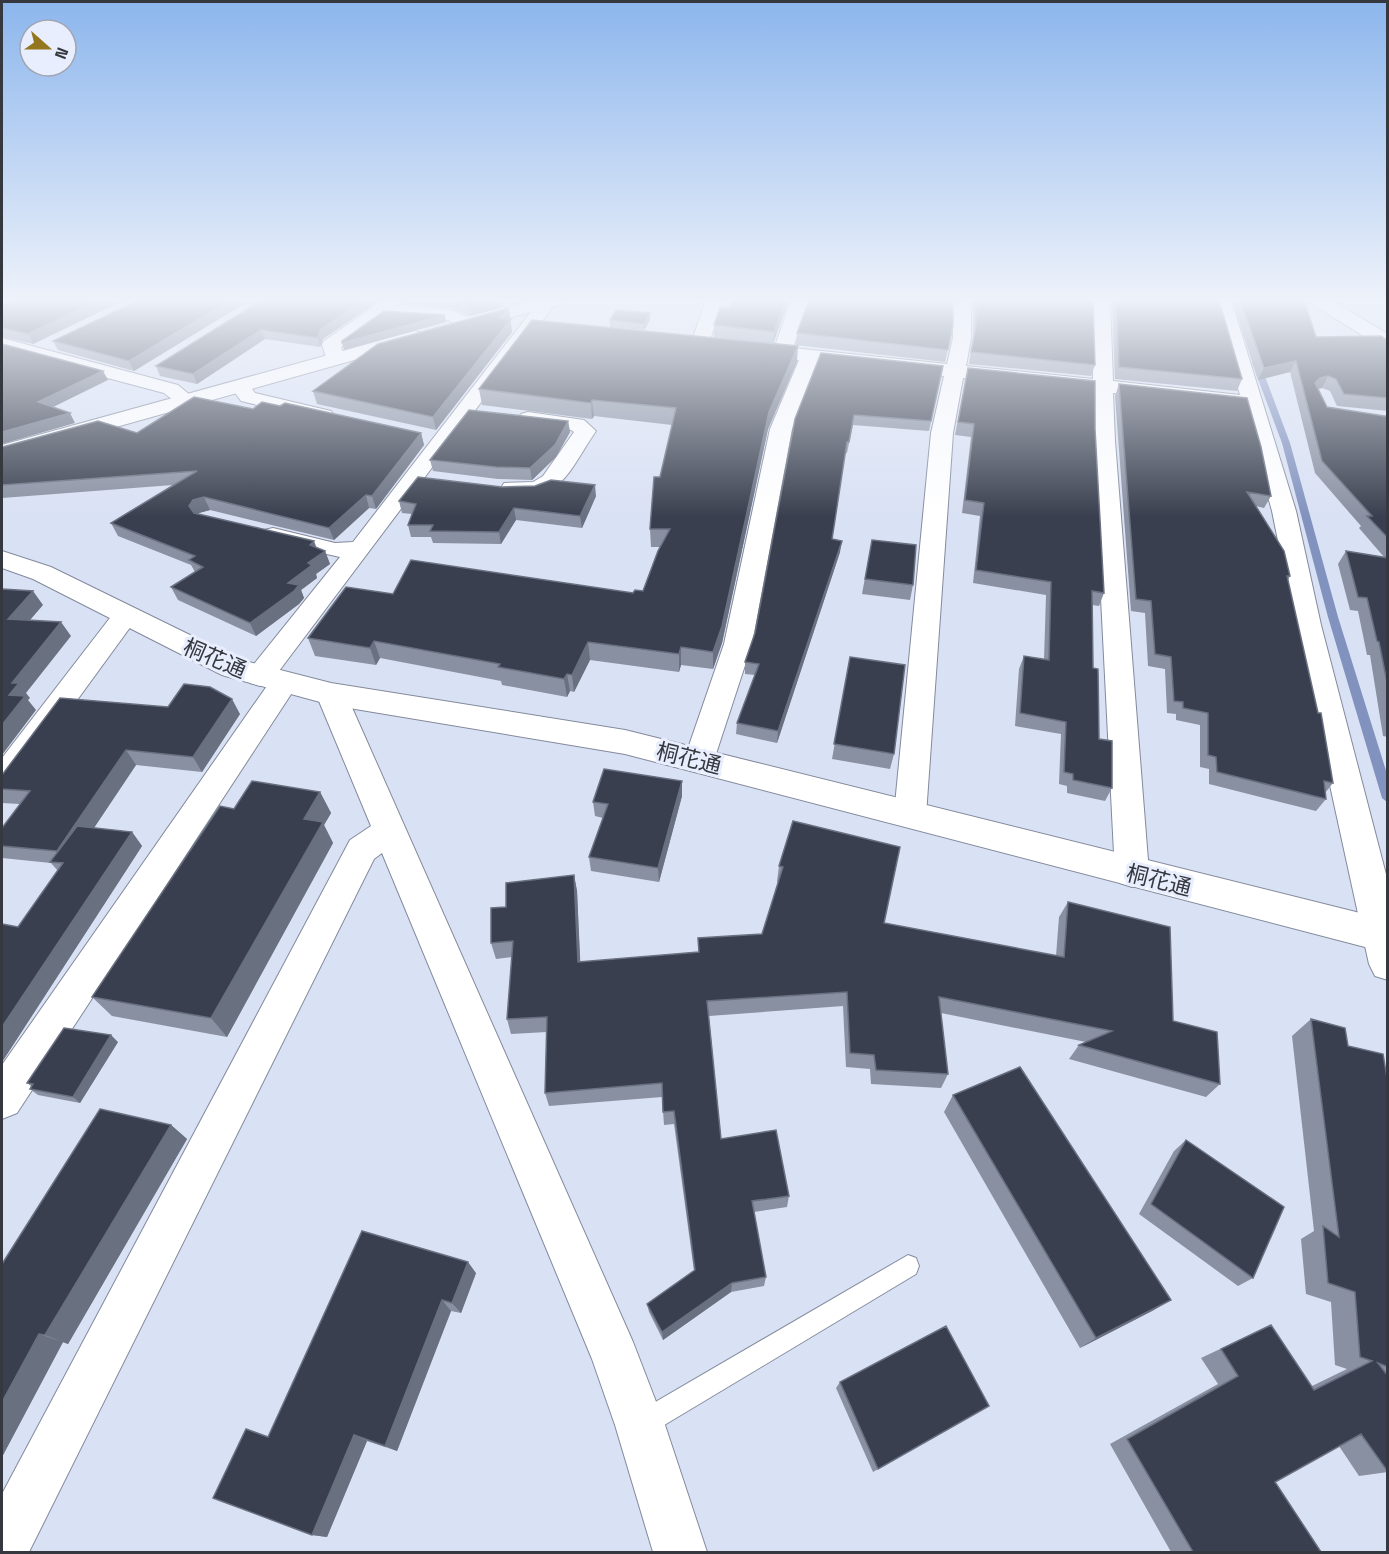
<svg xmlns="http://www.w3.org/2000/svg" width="1389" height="1554" font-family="'Space Grotesk','Noto Sans JP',sans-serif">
<rect width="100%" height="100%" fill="#d9e1f4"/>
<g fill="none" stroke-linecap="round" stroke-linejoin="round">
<path fill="#8192be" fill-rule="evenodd" d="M1253,361l7,2 30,80 48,174 50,160v26l-6,-5 -54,-181 -46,-174 -30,-80z"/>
<defs>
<path id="lane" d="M908,1255l8,3 3,8 -3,8 -265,159 -9,3 -9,-3 -3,-9 3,-9z"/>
<path id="street" d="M383,300h20l-5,5 54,5 20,9 3,4 -3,4h-12l-12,-7 -63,-5 -44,32 4,12 -3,4h-14l-6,-18 2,-4z
M540,300h18l-282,375 9,-3 10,3 4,7 -282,431 -15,6v-54l267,-382 -9,3 -10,-3 -4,-7 4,-7 90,-112 -76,-17 -3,-5 3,-5 9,-2 62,15 18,-1z
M706,300l17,1 -14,42 -2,4h-14l-2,-4z
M791,300h18l-16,48 154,16 6,-26v-38h18v38l-5,28 127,13 -1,-79h18l3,81 127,14 -27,-95h18l65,211 25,114 67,257v98l-13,-4 -6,-12 -74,-339 -23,-114 -29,-104 -130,-14 2,48 34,432 -5,10 -12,4 -12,-4 -5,-10 -22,-432v-50l-130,-13 -10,55 -27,382 -4,9 -12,4 -12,-4 -4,-9 37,-382 13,-57 -126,-14 -26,67 -40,215 -38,116 -4,8 -11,4 -11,-4 -4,-8 40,-116 46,-215 29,-69 -44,-4 -7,-2 -2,-4 2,-4h27z
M2,338l176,47 18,15 -3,4c-13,3 -19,-3 -29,-11l-162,-43z
M240,380l7,2 8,11 76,18 3,4 -3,4 -7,2 -83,-20 -11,-15 3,-4z
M528,412l56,8 12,11c-27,39 -36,76 -92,62l-3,-5 3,-5 29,-1 10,-6 31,-44 -3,-2 -50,-8 -3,-4 3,-4z
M125,607l9,3 4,6 -4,6 -121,166 -11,4v-34l114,-148z
M331,684l10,3 5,7 287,648 32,83 42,127h-54l-38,-127 -23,-66 -210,-506 -8,6 -345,693h-27v-58l348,-654 21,-14 -55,-132 5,-7z"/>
<path id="secondary" d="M534,300h31l-3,4 -97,25 -7,-2 -2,-4 2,-4z
M1309,300h22l57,34v15l-7,-2 -69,-43z
M415,331l7,2 3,4 -3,4 -420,118v-14z
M2,551l49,16 190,93 90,23 294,47 763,190v33l-763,-199 -294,-49 -99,-27 -10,-3 -189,-96 -31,-11z"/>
</defs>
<use href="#lane" stroke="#838a9c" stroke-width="2"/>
<use href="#street" stroke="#838a9c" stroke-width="2"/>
<use href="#secondary" stroke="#838a9c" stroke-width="2"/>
<use href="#lane" fill="#fff" fill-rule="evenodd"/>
<use href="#street" fill="#fff" fill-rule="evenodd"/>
<use href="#secondary" fill="#fff" fill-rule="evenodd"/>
</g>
<path fill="#8990a1" d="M16,300h108l-91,44 -31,-7v1v-33z
M139,300h111l-116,71 -76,-21 -5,-9z
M262,300h118l-57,39 -3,8 -55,-8 -68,45 -37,-8 -4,-10z
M402,300h102h-2l1,7 -33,9 -18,-8 -49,-5z
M789,300l-16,44 -59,-7v-12l15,-17z
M973,300h120l2,65 -4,11 -122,-12 4,-26z
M1112,300h107l23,79 -5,12 -122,-12z
M1232,300h72l12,37 72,4v70l-51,-5 -7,-15 -8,-3 -4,1 9,18 57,9h4v321l-5,-1 -13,-81h-3l-9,-44 -8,-1 -12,-46 8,-13 38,6 -25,-29 2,-2 -46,-53 -25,-101 -32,8z
M509,308l3,24 -76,98 -119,-26 -4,-13z
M650,313v7l-6,10 -34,-3v-7z
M953,326l-8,36 -149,-17 1,-12z
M797,362l-29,67 -46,214 -9,26 -32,-4 -2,7 -89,-12 -16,32 -4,-1 -3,6 -65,-12 -1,-4 -121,-23 -4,7 -61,-9 -7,-18 85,-44 240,-1 10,-2 17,-44h-9l-1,-18 10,-52 12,-52 -78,-9 -2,3 -110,-14 -3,-16z
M943,366l-14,65 -76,-6 -6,28h-2l-13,86 8,13 -63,191 -41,-9 1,-11 18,-48 -10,-1v-12l10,-29 40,-214z
M966,379l129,50 9,164 -5,13 -7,-1 1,63 6,71 13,49 -7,13 -38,-8v-7l-8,-2 2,-50 -46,-8 4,-57 5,-13 20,4 2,-65 -73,-12 7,-67 -18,-3 9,-76 -16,-2z
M1119,384l152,112 -7,12 -8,-2 34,70 -2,4 45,203 -8,10 1,6 -10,12 -107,-27v-15l-9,-2v-42l-24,-5v-6l-9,-1 -2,-44 -17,-3 -3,-53 -14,-2 -16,-215z
M253,409l168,24 3,12 -48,64 -7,-1 -35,32 -124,-30 -11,3 -1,1 118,34 9,3 5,13 -14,10 1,4 -16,12 3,8 -5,6 -43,32 -78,-36 -7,-13 24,-15 -4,-7 -73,-29 -7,-13 62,-38 -171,13v-51l135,-14z
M568,421l2,11 -14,25 -24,23 -34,-1 -65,-8 -3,-11z
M502,487l94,9 -14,32 -66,-8 -15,24 -68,-1 -2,-6h-20l-3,-12 4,-11 -10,-1 -3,-12z
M872,540l41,45 -3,15 -48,-6z
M850,657l44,97 -4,15 -58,-10z
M240,714l-38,58 -66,-7 -42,63 38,4 10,14 -140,216v-138l16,3 40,-56 -7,-8 -49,-5v-30l18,-24 -18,-1v-28z
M682,781v15l-23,86 -68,-11 -2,-14 14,-39 -8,-2 -2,-14z
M320,792l11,21 -7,12 9,18 -106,194 -115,-21 -20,-19 142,-188z
M793,821l91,102 172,33 3,-39 9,-15 105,119 47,63 -14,13 -137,-38 10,-14 7,-3 -145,-29 7,61 -7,14 -70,-4 -1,-15 -24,-2 -3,-61 -134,10 12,123 68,57 -2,11 -33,5 12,65 -2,9 -33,6 -68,48 -14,-28 -2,-8 47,-33 -20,-147 -10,1 -2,-28 -113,9 -4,-13 2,-61 -36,2 -4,-15 5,-62 -16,2 -5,-16 15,-36 68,-32 3,16 3,71 118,-9v-15l64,-4 17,-52h-2l2,-16z
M1311,1019l37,27 40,38v388l-29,4 -20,-30 -64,36 46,70h-150l-61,-108 108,-60 -17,-26 70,-33 41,61 35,-17 -12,-4 -4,-63 -25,-8 -5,-55 13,-8 -22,-195z
M118,1042l-38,61 -42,-8 -8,-6 1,-3 -4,-3z
M953,1095l218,205 -19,11 -72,37 -136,-236z
M171,1125l16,14 -119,205 -5,-2 -61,115v-193z
M1186,1140l67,138 -15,8 -99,-72 35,-63z
M476,1273l-15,40 -10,-2 -54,140 -30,-10 -40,96 -15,-2 -44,-98z
M840,1382l149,24 -116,66 -37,-84z"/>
<path fill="#697080" d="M100,300h24l-91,44 -5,-10z
M231,300h19l-116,71 -5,-10z
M364,300h16l-57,39 -3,8 -2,-9 2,-8z
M484,300h20h-2l1,7 -33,9 -2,-10z
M786,300h3l-16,44 1,-12z
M509,308l3,24 -76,98 -3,-13 67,-99z
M650,313v7l-6,10v-6z
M445,315l1,7 -102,28 -2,-7z
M261,330l4,9 -68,45 -4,-10z
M798,346l-1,16 -29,67 -46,214 -9,26v-17l56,-240z
M1296,361l-6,11 -32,8 6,-12z
M103,371l5,9 -65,32 -5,-10z
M1328,376l-6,12 -9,2 2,-7 5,-5z
M592,400l2,16 -2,3 -1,-16z
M70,413l5,10 -73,21v-12z
M568,421l2,11 -14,25 -24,23 -2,-12z
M421,433l3,12 -48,64 -4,-13z
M595,485l1,11 -14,32 -2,-12z
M366,495l3,13 -35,32 -5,-12z
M204,497l6,13 -11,3 -4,6 -6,-13 4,-6z
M514,508l2,12 -15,24 -2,-12z
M314,541l5,13 -9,-9z
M842,541l-2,11 -63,191 1,-12z
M325,551l5,13 -14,10 1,4 -16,12 3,8 -5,6 -43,32 -6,-13 58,-60z
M33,591l10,14 -25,29 -10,-15z
M61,622l10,14 -45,57 4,5 -2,2 8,10 -34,45v-30l10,-42z
M374,641l6,17 -4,7 -6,-17z
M588,642l2,18 -16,32 -2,-17z
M681,647v18l-2,7v-18z
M567,674l3,17 -3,6 -3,-18z
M232,699l8,15 -38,58 -9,-15z
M126,750l10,15 -67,100 -12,-14z
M682,781v15l-23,86 -1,-14z
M320,792l11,21 -7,12 9,18 -106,194 -16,-19 93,-199z
M132,832l10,14 -140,216v-35z
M574,875l3,16 4,86 -3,-15z
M111,1035l7,7 -38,61 -7,-6z
M171,1125l16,14 -119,205 -23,-9z
M468,1262l8,11 -15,40 -9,-10z
M732,1283l-1,9 -68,48 -1,-8z
M442,1300l9,11 -54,140 -12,-5z
M1171,1300l-19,11 -72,37 16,-10z
M39,1334l24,8 -61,115v-55z
M354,1435l13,6 -40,96 -15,-2z"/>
<path fill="#393f4e" stroke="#697080" stroke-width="1.5" d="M16,300h84l-72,34 -26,-6v-23z
M139,300h92l-102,61 -76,-20z
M262,300h102l-44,30 -2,8 -57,-8 -68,44 -37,-8z
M454,300h38l-24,6z
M733,300h53l-12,32 -60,-7 6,-18 9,1z
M809,300h144v26l-5,24 -151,-17z
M976,300h117l2,65 -124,-13 5,-26z
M1116,300h103l23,79 -123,-12z
M1240,300h64l12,37 65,-1 7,5v57l-44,-4 -8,-15 -8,-3 -8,2 -5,5 12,24 57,9h4v122l-21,-22h5l-50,-55 -26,-100 -32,7z
M509,308l-9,10 11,1 -78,98 -120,-26 65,-47z
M616,310l34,3 -6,11 -34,-4z
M384,311l61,4 -103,28v-2z
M532,320l266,26 -29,66 -47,214 -9,26 -32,-5 -2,7 -91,-12 -16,33 -5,-1 -3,5 -66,-12 2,-3 -126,-23 -4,7 -62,-10 38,-51 47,7 18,-34 222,33 2,-3 8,1 15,-40 12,-22h-20l4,-52h6l16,-69 -84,-8 -1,3 -112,-14z
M2,344l101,27 -65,31 32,11 -68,19z
M821,353l122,13 -12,55 -77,-6 -5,27h-2l-15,97 10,2 -64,190 -41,-8 22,-59 -14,-2 10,-29 40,-214z
M968,368l127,13v48l9,164 -12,-2 1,77 5,1 1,70 13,2v47l-39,-8v-6l-9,-2 2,-50 -46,-9 4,-57 25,4 2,-78 -75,-12 8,-67 -19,-3 9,-76 -16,-2z
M1119,384l128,14 14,49 10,49 -24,-4 37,59 6,25h-3l31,137h3l12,70 -9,-2 2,18 -109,-27 -1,-15 -8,-2v-42l-25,-5v-6l-9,-1 -3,-44 -16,-3 -4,-53 -15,-2z
M194,397l59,12 9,-7 18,4 5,-3 136,30 -49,63 -6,-1 -37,33 -125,-31 -11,3 -4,6 5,7 120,28 -4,4 15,6 -17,12 4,2 -24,18 11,2 -5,6 -44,32 -79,-36 32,-20 -14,-7 6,-4 -84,-33 86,-52 -195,14v-38l96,-26 39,12z
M469,410l99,11 -13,24 -25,23 -34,-1 -66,-7z
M418,477l84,10 33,-1 16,-6 44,5 -15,31 -66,-8 -15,24 -69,-1 3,-6h-25l8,-21 -17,-3z
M872,540l44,5 -3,40 -48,-6z
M1346,551l42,7v129l-9,-45 -2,-1 -10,-43 -9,-1z
M2,589l31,2 -25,28 53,3 -49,61h7l-10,12 16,1 -23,29z
M850,657l55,8 -11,89 -60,-10z
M184,684l26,3 22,12 -39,58 -67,-7 -69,101 -55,-5v-18l28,-37 -28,-2v-14l58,-77 108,9z
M604,769l78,12 -24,87 -69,-11 19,-53 -15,-2z
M252,781l68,11 -16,27 19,3 -112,196 -119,-21 128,-191 14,3z
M793,821l107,26 -16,76 180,34 4,-55 102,25 3,94 44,11 3,52 -141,-39 33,-14 -173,-34 9,77 -72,-4 -2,-15 -24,-2 -3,-61 -140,9 14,138 55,-9 13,66 -37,5 14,76 -34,6 -70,49 -15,-28 48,-34 -21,-159 -11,1 -1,-29 -117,10 2,-76 -40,2 6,-78 -22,2v-35l15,-1v-24l68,-8 4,87 121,-10 -1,-14 64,-4 21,-67 -4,-1z
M77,826l55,6 -130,195v-103l16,3 45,-64 -13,-1z
M1311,1019l34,9 3,18 35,8 5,30v283l-10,-4 10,13v96l-27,-38 -86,48 46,70h-128l-66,-113 111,-63 -17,-27 50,-24 43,65 58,-29 -12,-4 -5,-65 -27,-9 -5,-57 16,11z
M64,1028l47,7 -38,62 -43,-8 3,-5 -6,-1z
M1020,1067l151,233 -75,38 -143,-243z
M100,1109l71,16 -126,210 -6,-1 -37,68v-138z
M1186,1140l98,67 -31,71 -102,-74z
M362,1231l106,31 -16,41 -10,-3 -57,146 -31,-11 -42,100 -99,-37 33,-69 22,8z
M946,1326l43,80 -111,63 -38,-87z"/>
<linearGradient id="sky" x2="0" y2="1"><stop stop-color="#8cb6ed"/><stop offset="0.58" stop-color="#eef2fa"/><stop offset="1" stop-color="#eef2fa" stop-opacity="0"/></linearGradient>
<rect width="1389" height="517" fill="url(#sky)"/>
<g text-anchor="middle" stroke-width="6" stroke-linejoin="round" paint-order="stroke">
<g font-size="22" fill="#35383f" stroke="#e8eefd">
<text transform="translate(215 658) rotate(23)" y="8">桐花通</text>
<text transform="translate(689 758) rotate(14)" y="8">桐花通</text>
<text transform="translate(1159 880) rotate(14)" y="8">桐花通</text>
</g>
</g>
<rect width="1389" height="1554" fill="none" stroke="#35383f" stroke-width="6"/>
<g transform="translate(48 48) rotate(111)"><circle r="28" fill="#e8eefd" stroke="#a0a5b1" stroke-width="1.5"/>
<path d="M0-4.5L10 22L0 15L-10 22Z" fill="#93761d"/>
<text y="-9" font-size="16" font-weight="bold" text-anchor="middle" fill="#35383f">N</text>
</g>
</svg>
